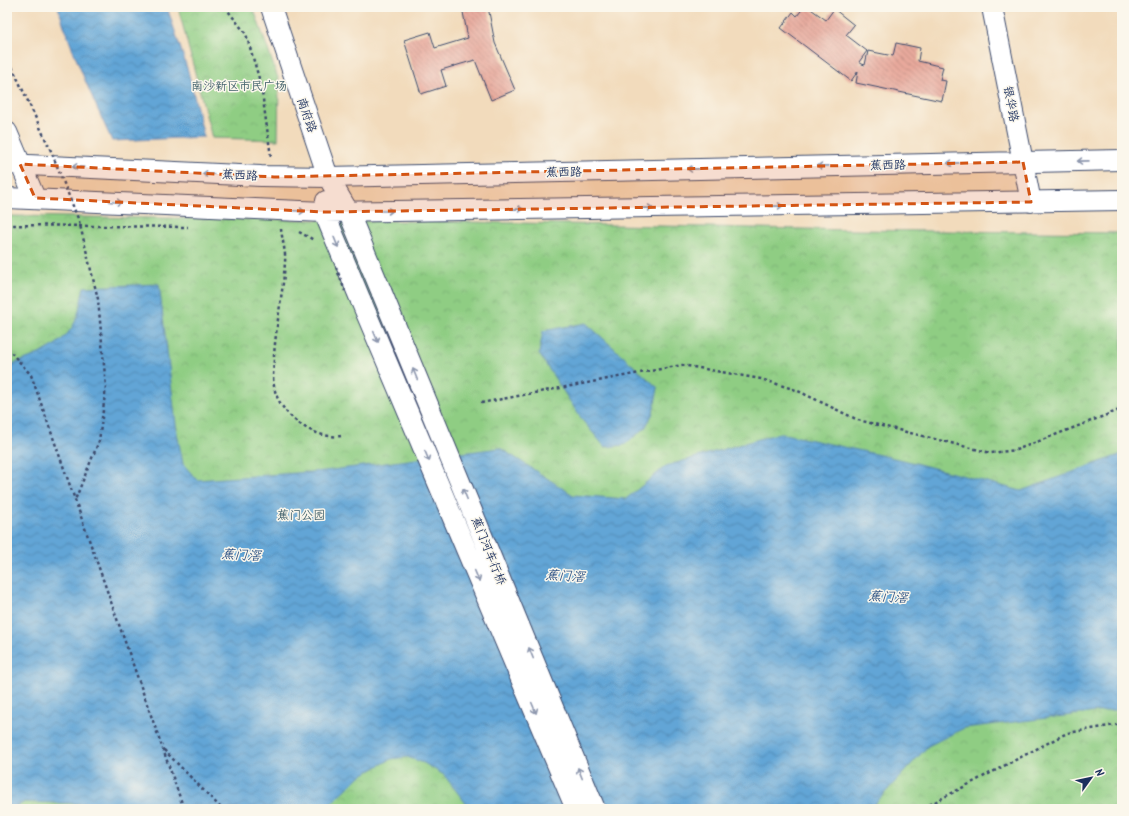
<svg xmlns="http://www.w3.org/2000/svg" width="1129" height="816" font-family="Kalam,'LXGW WenKai TC',sans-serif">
<defs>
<pattern id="park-crowns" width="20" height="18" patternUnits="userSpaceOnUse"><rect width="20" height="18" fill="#8fcd83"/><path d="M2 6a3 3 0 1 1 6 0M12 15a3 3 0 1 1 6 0" fill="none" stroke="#7bb074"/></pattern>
<pattern id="water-waves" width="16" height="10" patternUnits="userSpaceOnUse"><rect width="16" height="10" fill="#62a5d6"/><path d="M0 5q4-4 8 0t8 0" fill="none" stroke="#5087b1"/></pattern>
<pattern id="building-back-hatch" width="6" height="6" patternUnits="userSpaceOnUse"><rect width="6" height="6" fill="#e8a99b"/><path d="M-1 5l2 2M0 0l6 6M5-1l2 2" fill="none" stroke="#bb8a82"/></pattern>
</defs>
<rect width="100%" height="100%" fill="#fbf7ec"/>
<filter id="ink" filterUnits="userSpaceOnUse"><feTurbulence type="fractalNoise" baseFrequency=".025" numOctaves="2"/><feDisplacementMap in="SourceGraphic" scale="8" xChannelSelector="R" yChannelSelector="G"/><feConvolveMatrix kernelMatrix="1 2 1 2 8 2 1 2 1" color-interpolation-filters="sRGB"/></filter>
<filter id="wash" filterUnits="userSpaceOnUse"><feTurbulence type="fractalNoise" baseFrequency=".012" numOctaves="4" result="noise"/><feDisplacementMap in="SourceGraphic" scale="16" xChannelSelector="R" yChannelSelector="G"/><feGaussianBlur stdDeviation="0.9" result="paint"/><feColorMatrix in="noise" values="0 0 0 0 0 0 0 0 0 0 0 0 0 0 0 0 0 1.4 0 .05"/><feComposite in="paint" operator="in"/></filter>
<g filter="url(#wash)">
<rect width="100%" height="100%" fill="#f2dbbc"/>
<path fill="url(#park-crowns)" stroke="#557e70" d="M178,7h75l26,74 -1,59 -66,-2z
M7,216l461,6 385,8 269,3v576h-1115z"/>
<path fill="url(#water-waves)" stroke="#3e6a9a" d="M58,7h109l21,64 16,66 -92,4c-20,-44 -40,-88 -54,-134z
M159,284l18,149 6,31 14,16 128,-9 175,-23 73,47 53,4 40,-33 114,-33 127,28 114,30 101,-37v255l-158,19 -36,18 -58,63h-396l-6,-3 -24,-31 -20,-12 -17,-6 -16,2 -31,17 -35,33h-193l-4,-4 -104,-3 -10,7h-7v-443c25,-9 51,-16 66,-40 6,-10 8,-27 11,-39z
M586,323l72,65 -5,25 -8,15 -21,17 -19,2 -22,-26 -44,-67 4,-23z"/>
<g id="blocks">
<path fill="url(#building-back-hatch)" d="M462,7h26l7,36 20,47 -24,10 -16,-40 -34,10 5,16 -25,8 -17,-54 26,-8 5,16 33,-10z
M804,7h4l18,13 8,-11 20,16 -8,10 21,16 -8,11 3,2 3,1 3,-14 25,5 3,-13 24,5 -2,13 25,6 -3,13 6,1 -4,20 -86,-18 2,-12 -7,10 -70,-53 12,-16 4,4z"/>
</g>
</g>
<g filter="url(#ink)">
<use href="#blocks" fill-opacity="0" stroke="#3b496c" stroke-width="1"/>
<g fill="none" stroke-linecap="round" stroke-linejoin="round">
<defs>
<path id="minor" d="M271,7l57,170 20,34 34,82
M992,7l39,195
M7,132l28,66
M7,164l254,12 67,1 794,-17
M7,198l317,14 798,-12
M326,201l-2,11 37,89"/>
</defs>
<use href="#minor" stroke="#3b496c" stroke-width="22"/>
<path stroke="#3b496c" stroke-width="2.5" stroke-dasharray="3 3" stroke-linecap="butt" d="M225,7l21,27 15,51 10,72
M7,225l181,2
M281,229c1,10 5,23 4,33 -2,31 -9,62 -11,94 0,9 -2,21 0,30 4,28 39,54 67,50
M299,232l15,8
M7,348l24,27 153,434
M481,403l201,-38 79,14 35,11 62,30 133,33 25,-3 106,-41
M164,750l58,59
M925,809l6,-5 136,-71 55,-9"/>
<use href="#minor" stroke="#fff" stroke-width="20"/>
<defs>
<path id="minor-bridge" d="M382,293l213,516
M361,301l215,508"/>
</defs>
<use href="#minor-bridge" stroke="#3b496c" stroke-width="22" stroke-linecap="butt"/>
<path stroke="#3b496c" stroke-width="2.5" stroke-dasharray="3 3" stroke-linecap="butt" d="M7,56l44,95 28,70 19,78 8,88 -7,54 -24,59
M336,267l9,24"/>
<use href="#minor-bridge" stroke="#fff" stroke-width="20"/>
</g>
<defs><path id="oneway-shaft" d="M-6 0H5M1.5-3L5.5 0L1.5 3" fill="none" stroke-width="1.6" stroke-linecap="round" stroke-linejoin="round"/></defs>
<g stroke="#8d97ae">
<use href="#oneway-shaft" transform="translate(1083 161) rotate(179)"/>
<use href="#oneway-shaft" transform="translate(953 163) rotate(179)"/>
<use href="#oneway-shaft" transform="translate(823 166) rotate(179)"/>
<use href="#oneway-shaft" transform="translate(78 167) rotate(-177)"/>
<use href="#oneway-shaft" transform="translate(693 169) rotate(179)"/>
<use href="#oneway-shaft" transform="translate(208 174) rotate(-177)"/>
<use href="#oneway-shaft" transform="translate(116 202) rotate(3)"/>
<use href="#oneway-shaft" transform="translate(777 206) rotate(-1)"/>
<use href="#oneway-shaft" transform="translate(647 208) rotate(-1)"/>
<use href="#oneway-shaft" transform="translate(517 209) rotate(-1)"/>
<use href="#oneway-shaft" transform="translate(299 211) rotate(3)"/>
<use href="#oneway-shaft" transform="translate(387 211)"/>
<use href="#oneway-shaft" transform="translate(336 242) rotate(68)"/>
<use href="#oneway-shaft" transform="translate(376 337) rotate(67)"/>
<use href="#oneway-shaft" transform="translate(415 374) rotate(-112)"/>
<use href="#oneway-shaft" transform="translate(427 456) rotate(67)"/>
<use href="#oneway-shaft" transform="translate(465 494) rotate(-112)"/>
<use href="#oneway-shaft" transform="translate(477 576) rotate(67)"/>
<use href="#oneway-shaft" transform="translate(531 653) rotate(-112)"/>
<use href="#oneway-shaft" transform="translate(534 708) rotate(67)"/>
<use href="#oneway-shaft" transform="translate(580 773) rotate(-112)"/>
</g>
</g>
<path fill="#d45514" fill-opacity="0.2" stroke="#d45514" stroke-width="3" stroke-dasharray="8 5" stroke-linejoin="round" d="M1023,162l8,40 -707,10 -289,-14 -15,-34 254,13z"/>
<g text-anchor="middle" stroke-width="3" stroke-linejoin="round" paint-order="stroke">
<g font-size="12" fill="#3e5e69" stroke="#fbf7ec">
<text x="239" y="90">南沙新区市民广场</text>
<text x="301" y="519">蕉门公园</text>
</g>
<g font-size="12" fill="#1b2f5e" stroke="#fbf7ec">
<text transform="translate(1011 104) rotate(79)" y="4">银华路</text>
<text transform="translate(307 115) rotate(71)" y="4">南府路</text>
<text transform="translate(888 165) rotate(-1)" y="4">蕉西路</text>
<text transform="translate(564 172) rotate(-1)" y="4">蕉西路</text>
<text transform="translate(240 175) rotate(3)" y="4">蕉西路</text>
<text transform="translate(489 551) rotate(68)" y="4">蕉门河车行桥</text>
</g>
<g font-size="13" font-style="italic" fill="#345888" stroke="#fbf7ec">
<text transform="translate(241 554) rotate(4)" y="5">蕉门滘</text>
<text transform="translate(565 575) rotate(4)" y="5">蕉门滘</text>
<text transform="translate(888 596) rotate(4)" y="5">蕉门滘</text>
</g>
</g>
<rect width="1129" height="816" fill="none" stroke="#fbf7ec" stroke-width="24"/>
<g transform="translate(1091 778) rotate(57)" stroke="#fbf7ec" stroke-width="3" paint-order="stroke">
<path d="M0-3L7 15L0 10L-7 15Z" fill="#1b2f5e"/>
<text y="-6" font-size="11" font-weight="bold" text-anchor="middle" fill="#1b2f5e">N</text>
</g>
</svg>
